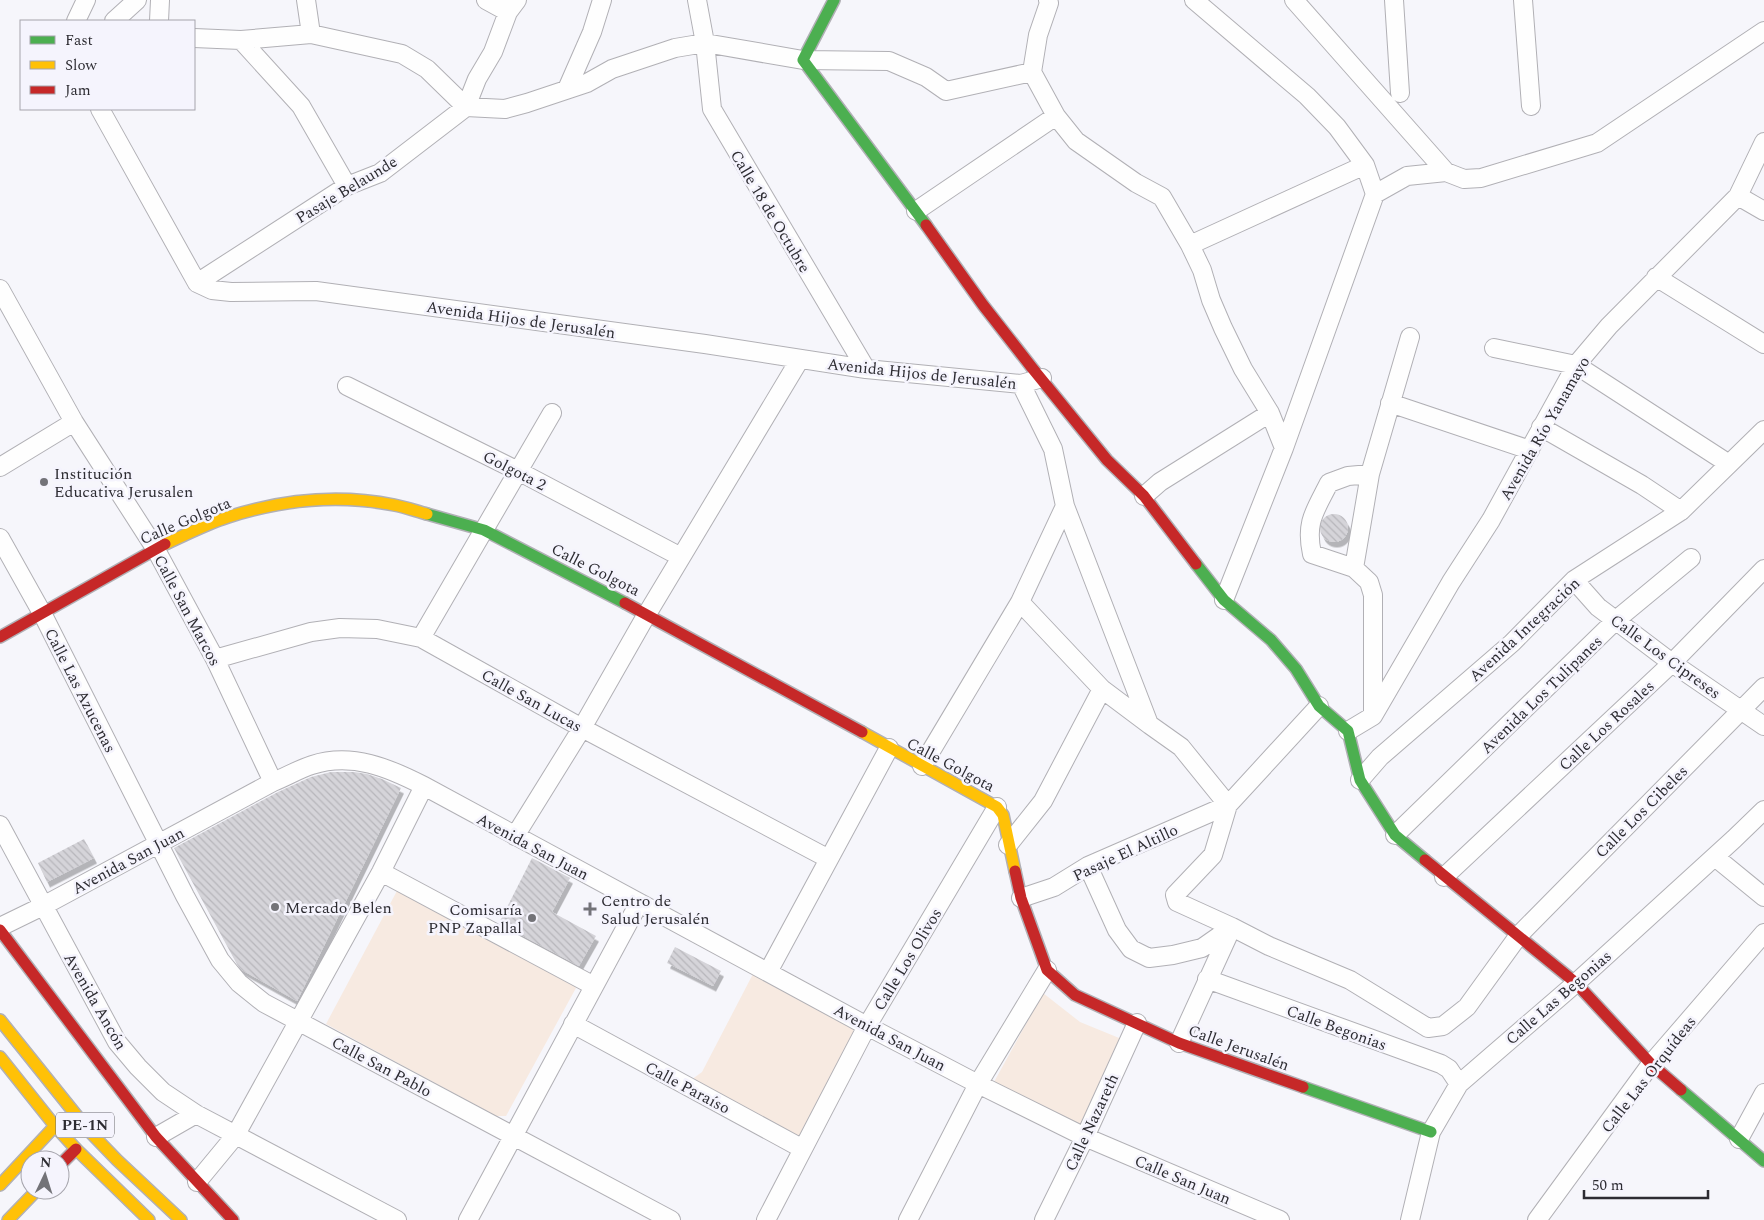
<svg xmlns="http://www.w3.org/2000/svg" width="1764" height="1220" font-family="Spectral,serif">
<defs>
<pattern id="building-back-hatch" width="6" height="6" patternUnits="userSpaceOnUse" patternTransform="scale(1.25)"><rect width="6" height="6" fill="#d5d4d9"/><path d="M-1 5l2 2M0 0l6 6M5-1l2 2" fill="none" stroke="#b7b6bb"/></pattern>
<filter id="shadow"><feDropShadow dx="3" dy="5.5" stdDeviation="0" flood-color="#0004"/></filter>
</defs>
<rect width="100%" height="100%" fill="#f6f6fb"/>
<path fill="#f7eae1" d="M398,889l174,92 4,7 -70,128h-10l-170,-92z
M754,972l99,57 3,8 -55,103 -110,-60 11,-8z
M1043,993l37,29 44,18 -44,85 -86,-43z"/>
<path fill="url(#building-back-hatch)" filter="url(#shadow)" d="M1320 528a14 14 0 1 1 28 0a14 14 0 1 1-28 0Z
M331,772h23l13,2 15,5 19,9 -104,213 -55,-31 -5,-6 -63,-116 104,-56 33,-15z
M84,839l10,19 -47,24 -9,-19z
M532,858l38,20 -18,34 44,24 -17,30 -80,-43z
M675,947l46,24 -8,15 -46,-23z"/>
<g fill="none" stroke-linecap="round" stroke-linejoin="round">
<defs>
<path id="street" d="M306,0l5,34
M486,0l22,12
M697,0l8,43 7,66 154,260
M1048,0l1,3 -11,32 -6,37 24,44 20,25 60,42 26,14 28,48 12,25 9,30 12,28 20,41 27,44 14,35
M1194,0l113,96 30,31 28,38 10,29 -91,254 -60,152
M1294,0l152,172
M1394,0l6,93
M1523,0l8,106
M76,21l10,-21
M114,21l23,-21
M159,21l1,-21
M194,38l47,2 70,-6 91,20 25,15 39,38 39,2 22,-6 60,-20 25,-14 63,-21 30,-5 98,17 86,1 37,16 20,14 86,-19
M241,40l60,66 46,80
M567,89l25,-57 10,-32
M100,109l97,174 15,7 19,2 85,-1 389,53 161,25 155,15 21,-6
M1375,194l32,-18 39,-4 18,7 17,-1 116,-35 167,-112
M1738,196l26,15
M916,211l140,-95
M1190,245l175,-80
M1656,277l108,67
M197,283l150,-97 33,-13 86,-66 11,-28 16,-27 15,-40 9,-12
M0,289l74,133 81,126 60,111 58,123
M1494,348l82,17 153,99
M1021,384l32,65 12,57 84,218
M347,386l171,85 163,86
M1390,403l140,47
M1541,427l101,58 39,26
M0,467l74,-45
M1144,496l16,-14 110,-69
M0,538l42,75 143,283 35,64 19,23 25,20 407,217
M1354,568l-42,-14c-7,-32 3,-43 17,-71l19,-7 22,-2
M1574,580l24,27 74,56 92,63
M1020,602l82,87 48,36 31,22 47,58 -140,61 -34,21 -33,11
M421,638l131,-225
M215,659l96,-27 29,-4 37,1 44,9 161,90 247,131
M1319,706l-91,99 -15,50 -38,40 2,7 55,25 37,19 81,34 78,48 15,-2 24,-19 52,-72 245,-248
M1373,715v-120l-4,-13 -15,-14 16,-94 40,-137
M1348,731l25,-15 78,-134 40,-62 85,-155 33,-39 129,-130 26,-54
M922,766l98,-164 45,-96
M1360,780l20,-23 132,-114 62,-63 107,-69 83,-81
M0,825l117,217 21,25 25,25 33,22 201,106
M1395,835l221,-215 75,-62
M515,836l67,-108 65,-114 153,-255
M1008,845l35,-44 59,-112
M1715,857l49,40
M1088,866l29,64 14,19 18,9 24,-3 29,-7 30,-21
M381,872l213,114
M1444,877l228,-214 92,-94
M0,927l43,-21 230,-124c13,-5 26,-13 39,-17 40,-13 77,3 112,21l443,240 111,58 107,53 195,83
M768,972l121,-224
M1207,979l234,85 8,5 10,15
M573,1024l230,125
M1179,1043l53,-116
M156,1137l40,-23
M1739,1139l25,-46
M197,1182l38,-46 146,-264 43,-86
M468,1220l171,-317
M766,1220l101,-194 130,-219
M908,1220l70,-136 69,-114
M1044,1220l41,-83 52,-114
M1410,1220l21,-88 28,-48 117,-101 158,-144 30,-29
M1537,1220l114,-156 113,-131"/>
<path id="fast" d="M834,0l-31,60 123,165
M427,514l57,16 141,73
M1196,564l28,36 47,40 25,29 23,37 29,25 12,49 35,55 30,25
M1303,1087l128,45
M1681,1090l83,71"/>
<path id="slow" d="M165,544c20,-9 41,-20 63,-27 53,-17 111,-23 166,-12 11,2 22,6 33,9
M862,732l135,75 6,8 12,56
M0,1020l89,111 28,29 64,60
M0,1057l55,69 21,23 73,71
M0,1185l55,-59
M8,1220l29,-30"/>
<path id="jam" d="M926,225l57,80 50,64 74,91 37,36 52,68
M625,603l237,129
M0,637l165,-93
M1425,860l151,123 75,81 30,26
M1015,871l6,27 26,72 28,25 104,48 124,44
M0,930l156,207 77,83
M60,1165l16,-16"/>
</defs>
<use href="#street" stroke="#b1b0b5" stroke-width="20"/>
<use href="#fast" stroke="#b1b0b5" stroke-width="14"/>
<use href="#slow" stroke="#b1b0b5" stroke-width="14"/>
<use href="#jam" stroke="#b1b0b5" stroke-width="14"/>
<use href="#street" stroke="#fefefe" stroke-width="18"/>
<use href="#fast" stroke="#4caf50" stroke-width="11"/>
<use href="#slow" stroke="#ffc107" stroke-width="11"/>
<use href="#jam" stroke="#c62828" stroke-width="11"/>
</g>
<g fill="#737378" stroke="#f5f4fd" stroke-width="2">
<circle cx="44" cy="482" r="5"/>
<circle cx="275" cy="907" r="5"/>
<path d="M587.5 901.5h5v5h5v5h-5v5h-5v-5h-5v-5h5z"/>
<circle cx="532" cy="918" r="5"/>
</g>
<g text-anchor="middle" stroke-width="5" stroke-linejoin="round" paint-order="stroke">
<rect fill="#f5f4fd" stroke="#69686f" stroke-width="1" x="56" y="1112.5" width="58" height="25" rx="4"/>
<g font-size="15" font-weight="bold" fill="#2d2c32">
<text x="85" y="1130">PE-1N</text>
</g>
<g font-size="16" fill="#2d2c32" stroke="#f5f4fd">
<text transform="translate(346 189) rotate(-31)" y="6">Pasaje Belaunde</text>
<text transform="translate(771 211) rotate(59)" y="6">Calle 18 de Octubre</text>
<text transform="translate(521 319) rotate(8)" y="6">Avenida Hijos de Jerusalén</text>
<text transform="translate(922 373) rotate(6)" y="6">Avenida Hijos de Jerusalén</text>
<text transform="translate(1544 428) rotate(-60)" y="6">Avenida Río Yanamayo</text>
<text transform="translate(515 470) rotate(27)" y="6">Golgota 2</text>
<text transform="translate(185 520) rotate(-23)" y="6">Calle Golgota</text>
<text transform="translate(596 569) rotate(27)" y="6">Calle Golgota</text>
<text transform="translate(188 610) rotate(62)" y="6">Calle San Marcos</text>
<text transform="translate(1524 629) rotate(-43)" y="6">Avenida Integración</text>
<text transform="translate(1666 656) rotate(36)" y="6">Calle Los Cipreses</text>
<text transform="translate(81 690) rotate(63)" y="6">Calle Las Azucenas</text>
<text transform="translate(1541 694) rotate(-44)" y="6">Avenida Los Tulipanes</text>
<text transform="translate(532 700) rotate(29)" y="6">Calle San Lucas</text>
<text transform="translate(1606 725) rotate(-43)" y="6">Calle Los Rosales</text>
<text transform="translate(951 764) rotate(28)" y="6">Calle Golgota</text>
<text transform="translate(1641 811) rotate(-45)" y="6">Calle Los Cibeles</text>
<text transform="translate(533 846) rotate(28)" y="6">Avenida San Juan</text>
<text transform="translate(1125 852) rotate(-25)" y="6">Pasaje El Altillo</text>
<text transform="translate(128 860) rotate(-28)" y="6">Avenida San Juan</text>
<text transform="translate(907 959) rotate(-59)" y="6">Calle Los Olivos</text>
<text transform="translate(1558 997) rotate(-41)" y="6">Calle Las Begonias</text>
<text transform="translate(96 1001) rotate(60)" y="6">Avenida Ancón</text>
<text transform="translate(1337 1027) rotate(20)" y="6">Calle Begonias</text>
<text transform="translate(890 1037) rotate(28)" y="6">Avenida San Juan</text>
<text transform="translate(1239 1047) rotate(20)" y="6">Calle Jerusalén</text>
<text transform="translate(382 1066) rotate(28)" y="6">Calle San Pablo</text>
<text transform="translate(1648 1074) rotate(-52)" y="6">Calle Las Orquídeas</text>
<text transform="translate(688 1087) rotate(28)" y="6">Calle Paraíso</text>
<text transform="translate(1091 1122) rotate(-65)" y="6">Calle Nazareth</text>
<text transform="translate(1183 1179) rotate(23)" y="6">Calle San Juan</text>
</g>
<g font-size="16" fill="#2d2c32" stroke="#f5f4fd" text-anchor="start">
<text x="54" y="479">Institución<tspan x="54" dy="18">Educativa Jerusalen</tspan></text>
<text x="601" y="906">Centro de<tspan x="601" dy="18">Salud Jerusalén</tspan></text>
<text x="285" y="913">Mercado Belen</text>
<text x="522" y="915" text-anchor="end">Comisaría<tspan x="522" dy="18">PNP Zapallal</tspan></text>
</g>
</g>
<rect x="20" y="20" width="175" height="90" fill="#f5f4fd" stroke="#a5a4ac"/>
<rect x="30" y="36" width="25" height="8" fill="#4caf50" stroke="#a5a4ac"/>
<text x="65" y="45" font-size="15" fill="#2d2c32">Fast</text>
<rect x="30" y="61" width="25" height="8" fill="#ffc107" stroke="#a5a4ac"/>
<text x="65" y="70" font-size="15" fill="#2d2c32">Slow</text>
<rect x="30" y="86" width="25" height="8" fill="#c62828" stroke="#a5a4ac"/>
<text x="65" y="95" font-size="15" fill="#2d2c32">Jam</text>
<g transform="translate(45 1175) rotate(4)"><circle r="24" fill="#f5f4fd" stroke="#a5a4ac"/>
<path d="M0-4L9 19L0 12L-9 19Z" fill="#737378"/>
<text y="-8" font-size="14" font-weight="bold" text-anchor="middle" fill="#2d2c32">N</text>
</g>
<path d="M1584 1190v8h124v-8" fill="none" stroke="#2d2c32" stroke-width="2.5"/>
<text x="1592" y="1190" font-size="15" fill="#2d2c32" stroke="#f5f4fd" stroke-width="4" paint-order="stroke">50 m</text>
</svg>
